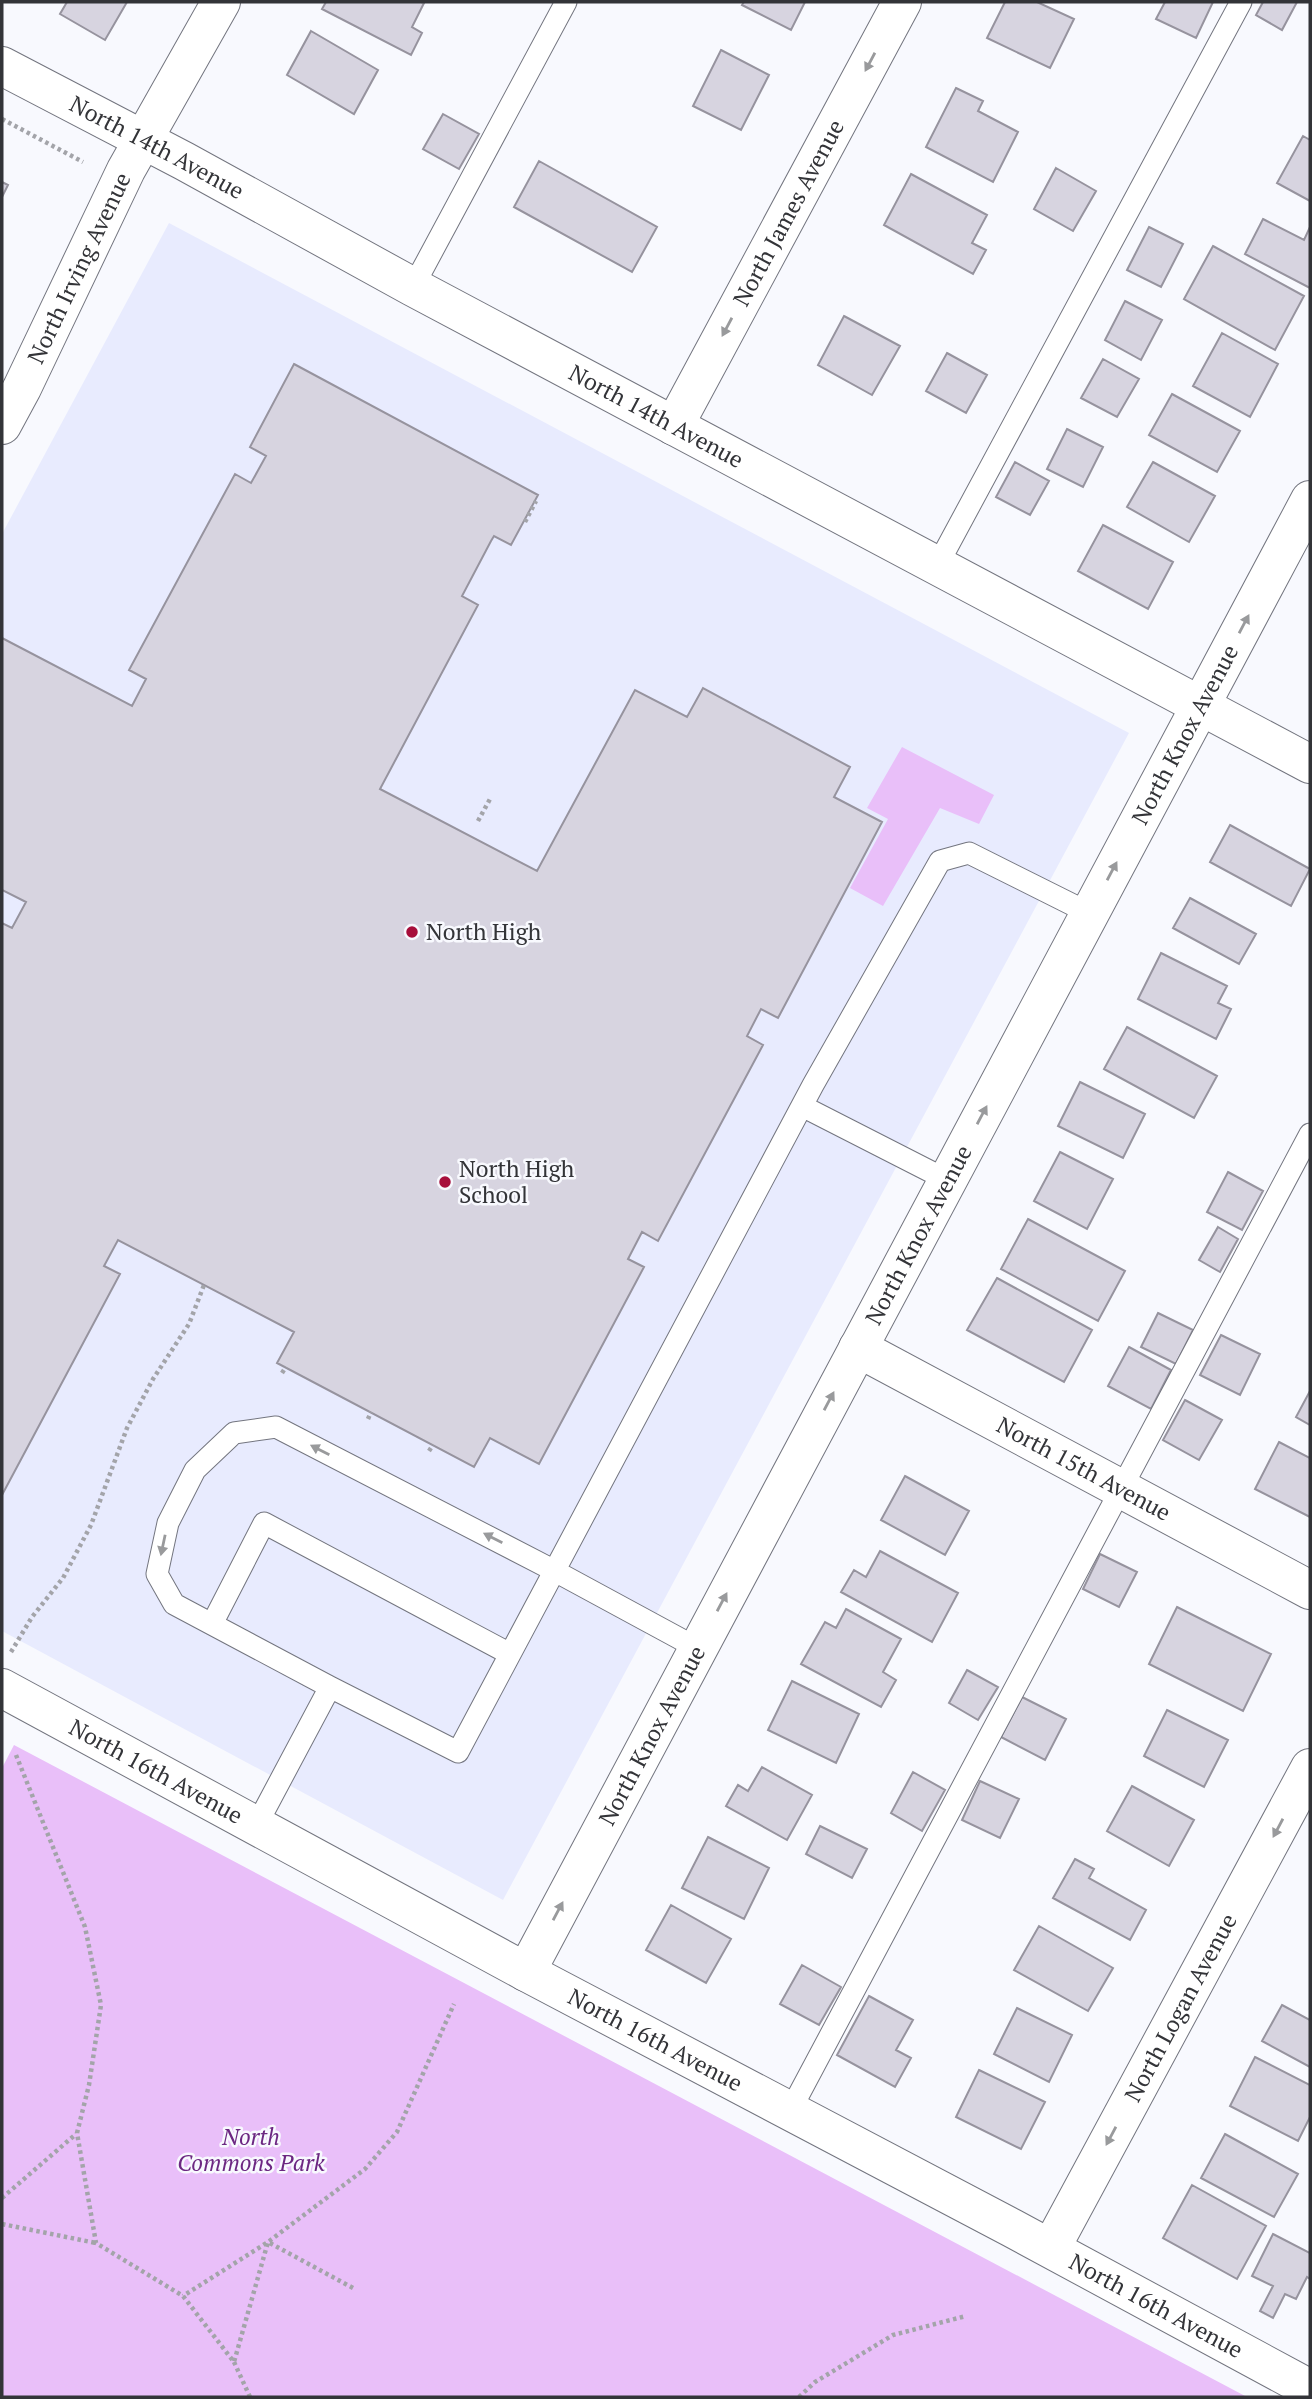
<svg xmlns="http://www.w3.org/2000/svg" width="1312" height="2399" font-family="'PT Serif',serif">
<rect width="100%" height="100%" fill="#f8f9fe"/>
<path fill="#e8ebfe" d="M169,223l960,510 -626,1167 -501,-269v-1097z"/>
<path fill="#e9bff9" d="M902,747l92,48 -15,29 -39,-16 -57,98 -33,-18 38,-69 -21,-11z
M14,1745l1233,652h-1245v-629z"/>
<path fill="#d7d4e0" stroke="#96939e" stroke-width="2" d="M67,2h60l-22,38 -45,-26z
M326,2h95l3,1 -12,24 10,6 -11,22 -89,-46z
M744,2h61l-14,28 -49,-25z
M1005,2h32l37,17 -24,49 -63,-30z
M1165,2h48l-17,36 -40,-19z
M1263,2h34l-15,28 -26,-15z
M311,31l67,39 -24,44 -67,-39z
M721,50l48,25 -28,55 -48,-24z
M956,88l27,13 -5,10 40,21 -25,50 -67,-35z
M443,114l36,20 -20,35 -36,-20z
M1303,136l7,4v61l-33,-18z
M539,161l118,66 -25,45 -118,-65z
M1056,168l40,23 -23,40 -39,-22z
M911,174l76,41 -15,28 14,7 -13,24 -89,-49z
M2,182l6,3 -6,12z
M1263,219l41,21 6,-13v61l-65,-34z
M1149,227l34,17 -22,43 -34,-17z
M1213,246l91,50 -29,54 -91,-51z
M1125,301l37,19 -21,40 -36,-20z
M844,316l56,30 -28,49 -54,-30z
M1222,333l56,31 -28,53 -57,-31z
M947,353l40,22 -21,38 -40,-22z
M1103,359l36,20 -22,38 -36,-19z
M294,364l244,131 -27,50 -17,-9 -3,5 -29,55 16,9 -98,184 157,82 98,-181 52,27 16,-29 147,79 -16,30 48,25 -104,196 -17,-9 -14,27 16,9 -105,196 -16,-9 -14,27 16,8 -105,197 -49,-26 -16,29 -197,-104 17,-31 -176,-92 -14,26 16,8 -118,221v-572l10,5 14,-26 -24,-12v-252l130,68 14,-27 -17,-9 106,-196 16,9 15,-27 -16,-9z
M1172,394l68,37 -23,41 -68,-37z
M1067,429l36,18 -20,40 -36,-18z
M1015,462l34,19 -19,34 -34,-18z
M1153,462l62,34 -26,46 -62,-35z
M1103,525l70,37 -25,47 -70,-38z
M1230,825l80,44 -19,37 -81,-44z
M1190,898l66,36 -17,30 -66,-36z
M1161,953l66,33 -9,17 13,6 -15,30 -78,-40z
M1127,1027l90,49 -23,42 -90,-49z
M1080,1082l65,32 -22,44 -65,-32z
M1060,1152l53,27 -26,50 -53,-28z
M1228,1172l35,19 -21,39 -35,-18z
M1028,1219l97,52 -27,50 -97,-52z
M1218,1227l20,12 -18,33 -21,-12z
M997,1278l95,52 -28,52 -97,-52z
M1158,1313l35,17 -17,34 -35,-17z
M1221,1335l39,19 -20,41 -40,-20z
M1129,1347l42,23 -20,39 -43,-23z
M1310,1391v34l-14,-8z
M1185,1400l37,20 -23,40 -36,-20z
M1279,1442l31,16v59l-55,-28z
M905,1476l64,35 -24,44 -64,-35z
M880,1551l78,42 -26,49 -91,-50 13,-22 12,7z
M1100,1554l37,18 -18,35 -36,-18z
M1177,1607l94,47 -28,57 -94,-47z
M846,1609l55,30 -18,33 13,8 -15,27 -80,-43 24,-42 11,6z
M967,1670l31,17 -20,33 -29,-17z
M792,1681l67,33 -23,49 -68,-33z
M1022,1697l44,22 -21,41 -44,-23z
M1167,1710l61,30 -24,47 -60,-31z
M762,1767l50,28 -25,45 -61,-34 12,-21 10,6z
M913,1772l32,18 -23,41 -31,-18z
M980,1781l39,18 -19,39 -38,-18z
M1132,1786l62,34 -25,46 -62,-35z
M820,1826l47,23 -15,29 -46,-24z
M708,1837l61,31 -25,51 -62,-31z
M1075,1859l19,10 -5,9 57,32 -16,30 -77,-42z
M671,1905l60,34 -25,44 -60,-33z
M1039,1926l74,42 -25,43 -74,-41z
M802,1965l39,22 -22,38 -39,-21z
M869,1996l44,24 -17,30 15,8 -16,29 -58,-32z
M1282,2005l28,15v47l-48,-26z
M1017,2008l55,27 -23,47 -55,-28z
M1255,2057l55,28v32l-12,24 -68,-35z
M979,2070l66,32 -24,47 -65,-32z
M1225,2134l73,40 -24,43 -73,-39z
M1192,2185l74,41 -29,53 -74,-41z
M1273,2234l37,19v26l-3,-2 -11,22 -11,-5 -12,24 -13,-7 13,-25 -21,-10z"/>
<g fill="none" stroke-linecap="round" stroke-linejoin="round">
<defs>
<path id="service" d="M413,287l153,-285
M937,566l304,-564
M802,1106l145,74
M212,1624l52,-101 246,131
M697,1648l-144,-78 -277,-143 -42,6 -39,37 -27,53 -11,51 17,30 156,83 128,65 355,-667 127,-224 29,-8 120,60
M256,1826l74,-139
M790,2111l520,-977"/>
<g id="minor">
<path id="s1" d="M2,66l182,95 229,126 897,477"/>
<path id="s2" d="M2,425l20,-37 104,-218 95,-168"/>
<path id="s3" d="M674,426l228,-424"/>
<path id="s4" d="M858,1348l452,242"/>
<path id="s5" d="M2,1688l524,284 486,256 298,161"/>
<path id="s6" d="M526,1972l784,-1472"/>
<path id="s7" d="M1051,2248l259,-480"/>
</g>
</defs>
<use href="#service" stroke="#73757f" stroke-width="23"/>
<use href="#minor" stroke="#73757f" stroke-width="40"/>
<path stroke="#a3a4a9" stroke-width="4.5" stroke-dasharray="3.5 3.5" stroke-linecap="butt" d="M2,119l81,43
M525,522l11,-21
M478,821l12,-22
M282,1373l4,-6
M368,1419l3,-7
M429,1451l4,-6
M11,1652l21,-35 31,-39 28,-53 36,-97 26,-49 36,-55 15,-39
M16,1755l69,172 16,78 -12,80 -12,48 19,110 87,53 51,66 34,-120 -85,54
M2,2198l74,-64
M2,2224l94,19
M353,2288l-85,-46 97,-73 32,-37 57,-128
M234,2362l16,35
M799,2397l16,-15 78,-47 73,-19"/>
<use href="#service" stroke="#fff" stroke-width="21"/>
<use href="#minor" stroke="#fff" stroke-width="38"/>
</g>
<defs><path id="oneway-solid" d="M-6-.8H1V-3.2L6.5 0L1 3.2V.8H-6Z" transform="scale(1.75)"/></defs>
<g fill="#999a9c">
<use href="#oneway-solid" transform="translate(870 62) rotate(118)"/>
<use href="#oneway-solid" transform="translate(727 327) rotate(118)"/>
<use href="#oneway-solid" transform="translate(1244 624) rotate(-62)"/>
<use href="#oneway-solid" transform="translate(1112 871) rotate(-62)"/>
<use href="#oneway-solid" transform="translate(982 1115) rotate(-62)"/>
<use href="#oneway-solid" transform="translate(829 1401) rotate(-62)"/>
<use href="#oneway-solid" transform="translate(320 1450) rotate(-153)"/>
<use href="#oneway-solid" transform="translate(493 1538) rotate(-153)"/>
<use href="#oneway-solid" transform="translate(163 1545) rotate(102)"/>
<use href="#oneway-solid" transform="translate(722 1602) rotate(-62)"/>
<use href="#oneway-solid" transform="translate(1278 1828) rotate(118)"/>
<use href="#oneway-solid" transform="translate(558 1911) rotate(-62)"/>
<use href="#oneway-solid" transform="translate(1111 2136) rotate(118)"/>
</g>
<g fill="#a70e3b" stroke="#f8f9fe" stroke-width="2.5">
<circle cx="412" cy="932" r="7"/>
<circle cx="445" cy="1182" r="7"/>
</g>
<g text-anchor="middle" stroke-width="5" stroke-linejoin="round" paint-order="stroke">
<g font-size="23" fill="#333438" stroke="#f8f9fe">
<text dy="8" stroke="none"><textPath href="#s1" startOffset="175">North 14th Avenue</textPath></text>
<text dy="8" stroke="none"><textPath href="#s3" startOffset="242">North James Avenue</textPath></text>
<text dy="8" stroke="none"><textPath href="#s2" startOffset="175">North Irving Avenue</textPath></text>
<text dy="8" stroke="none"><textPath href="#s1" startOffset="742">North 14th Avenue</textPath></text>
<text dy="8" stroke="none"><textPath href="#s6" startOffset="1402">North Knox Avenue</textPath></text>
<text dy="8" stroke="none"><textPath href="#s6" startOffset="835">North Knox Avenue</textPath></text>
<text dy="8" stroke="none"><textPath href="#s4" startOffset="256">North 15th Avenue</textPath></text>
<text dy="8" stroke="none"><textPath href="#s6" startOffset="268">North Knox Avenue</textPath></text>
<text dy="8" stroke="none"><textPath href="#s5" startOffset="175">North 16th Avenue</textPath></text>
<text dy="8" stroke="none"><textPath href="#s7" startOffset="273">North Logan Avenue</textPath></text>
<text dy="8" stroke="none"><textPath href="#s5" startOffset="742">North 16th Avenue</textPath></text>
<text dy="8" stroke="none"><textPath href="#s5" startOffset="1309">North 16th Avenue</textPath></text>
</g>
<g font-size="23" fill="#333438" stroke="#f8f9fe" text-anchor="start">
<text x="426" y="940">North High</text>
<text x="459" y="1177">North High<tspan x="459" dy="26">School</tspan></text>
</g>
<g font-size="23" font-style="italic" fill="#6c2782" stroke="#f8f9fe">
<text x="251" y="2145">North<tspan x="251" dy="26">Commons Park</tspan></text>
</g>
</g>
<rect width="1312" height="2399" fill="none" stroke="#333438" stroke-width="7"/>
</svg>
